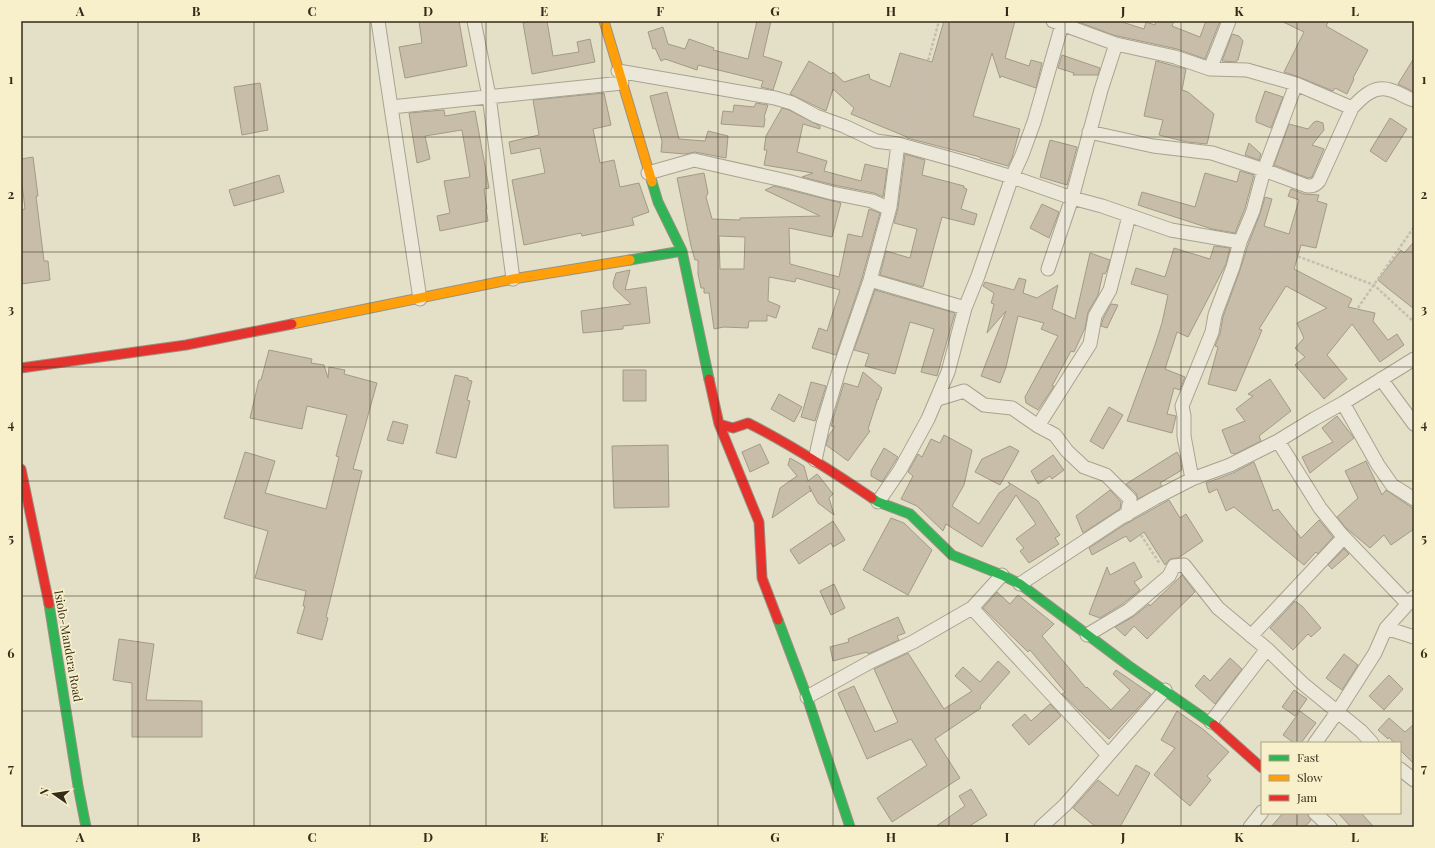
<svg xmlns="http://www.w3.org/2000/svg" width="1435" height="848" font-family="'Playfair Display',serif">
<rect width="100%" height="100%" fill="#e4dfc7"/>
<path fill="#c8bda8" stroke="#a39a87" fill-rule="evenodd" d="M419,21h40l8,45 -62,12 -6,-31 23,-4z
M534,21h13l6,35 26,-4 -2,-10 13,-3 5,23 -63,12 -9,-51z
M757,21h14l-8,35 19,6 -9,28 -12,-3 2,-6 -65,-16 -1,5 -32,-11 -4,2 -6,-13 -2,1 -5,-17 15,-5 5,17 17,5 4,-10 25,9 -1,2 35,9z
M944,21h71l-10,37 24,8 2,-6 11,3 -6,25 -35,-12 -1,2 -8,-25 -19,63 47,13 -8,29 -4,8 -28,-8v-1l-73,-19v-1l-56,-23 3,-6 -21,-19 -7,22 -36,-17 19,-33 22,13 2,-2 11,10 25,-8 1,5 20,8 10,-34 32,9z
M1076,21h43l25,8 2,-7 9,3 1,-4h18l-2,5 28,11 6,-16h14l-15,38 -28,-10 -64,-14z
M1281,21h48l-3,5 42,24 -15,28 1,1 -7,15 -12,-6 -2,3 -34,-14 -15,-5 20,-40z
M1232,34l7,2 4,5 -5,19h-1l-1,2 -14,-1z
M1062,55l38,13 -2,7h-25l1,-2 -16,-5z
M1414,58v34l-16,-8z
M1156,61l30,8 -4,21 6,2 26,22 -7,30 -20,-2 -28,-7 4,-15 -19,-4z
M260,83l8,47 -26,5 -8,-48z
M1265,91l18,6 -12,31 -15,-6v-5z
M667,92l12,47 26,2 3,-10 20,5 -2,22 -31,-6 -10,2 -24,-2 1,-11 -12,-45z
M604,93l7,32 -18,4 7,34 14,-3 6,27 19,-4 10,29 -17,6 2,7 -52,11 -1,-3 -57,12 -12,-65 33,-7 -5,-25 -29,6 -2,-12 30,-7 -6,-35z
M756,103l12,2 -4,12 1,1 -1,9 -43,-3 2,-13 10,1 1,-7 20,2z
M782,108l7,2 31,16v3l-17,-5 -6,28 30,9 -3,10 37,10 4,-17 22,5 -4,28 -9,-4 -40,-8 -32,-8 11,-4 -49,-8 3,-15h-3l2,-14z
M444,110l1,6 30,-5 14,77 -5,1 3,20h-1l2,12 -48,10 -3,-15 13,-3 -6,-32 26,-4 -8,-47 -37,6 5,23 -13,4 -8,-50z
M1390,118l17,11 -21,33 -16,-11z
M1317,121l6,2 1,7 -12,15 12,4 -12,28 -4,1 -34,-13 15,-41 19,5 6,-7z
M1050,140l27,7 -10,38 -27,-8z
M1249,143l12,11 -2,6 -14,-5z
M905,154l20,6 -3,15 42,11v2l3,1 -6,20 16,5 -3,11 -32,-8 -19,70 -43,-12 6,-24 24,7 7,-29 -23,-6 4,-15z
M33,157l5,39h-2l8,65h4l2,19 -29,4v-74l4,-1 -4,-33v-17z
M1240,171l14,4 -9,33 -10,25 -23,-4 -74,-24 4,-13 53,15 10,-34 32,9z
M704,173l4,20 -2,4 6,22 28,1v-2l80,-2 -55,-26 9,-4 67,17 -9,34 -43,-9 1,36 49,13 9,-43 14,3 7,-28 11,4 -18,65 -26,77 -24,-7 7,-20 8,3 13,-41 -44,-12 -1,4 -26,-5 -1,24 12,5 -4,12 -9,-3v6h-18l-1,7 -24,-1 -10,2 -5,-36h-5v-5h-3l-3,-14v-14h-3l-4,-14 -14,-68zM719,236l26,1 -1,32h-24z
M279,175l5,17 -50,14 -5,-16z
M1291,189l13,5 15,1 -2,6 10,3 -11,44 -15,-3 -7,24 58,30 -4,8 27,6 -2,8 15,19 9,-6 7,11 -24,17 -28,-38 -25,31 20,24 -23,20 -29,-34 10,-8 -10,-9 9,-10 -7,-15 30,-15 -41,-22 -27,43 3,1 -26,61 -28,-7 10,-37 -3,-1 5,-12 3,-17 17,-47 8,-25 12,-31 5,-17 7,2 -8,27 25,8 10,-34 -11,-4z
M1042,204l17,8 -10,26 -19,-10z
M1414,242v67l-29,-23 -7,-6 23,-30 3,3z
M1214,246l16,2 -4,16 -38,73 -11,-5 -12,37 20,8 -5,13 -6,-2 -7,26 9,2 -4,17 -45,-12 28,-76 7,-22 6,-28 -37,-11 5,-16 29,9 9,-29 36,11z
M1090,253l20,7 -3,10 -2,4 -2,-1 -5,22 -10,17 -3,16 -11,24 -3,-1 -19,35h2l-16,24 -12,-7 -1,-6 33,-61 -17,-7 3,-6 -26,-7 -12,51 -6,16 -19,-7 25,-65 -19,22 7,-29 -3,-1 3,-10 -11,-7 2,-4 29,8 5,-12 7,2 -3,13 14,5 21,-13 -6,24 23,10z
M630,270l-5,20 21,-3 4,36 -27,3v3l-40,4 -2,-22 50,-7 -17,-16 -1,-5 3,-10z
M875,290l80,23 -18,63 -16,-4 13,-43 -24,-7 -15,52 -30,-8 4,-12 -15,-4z
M1111,304l7,1 -11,23 -6,-2 2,-7z
M269,350l43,9 -1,4 13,2 4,13 1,-11 16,3 -1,4 33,9 -24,86 9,2 -36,146 2,1 -6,22 -25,-7 8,-27h-2l3,-15 -51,-13 13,-47 -44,-13 21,-66 30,9 -10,32 61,16 13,-52 -3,-1 11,-41 -40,-9 -5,23 -52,-11 9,-38h2z
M623,370h23v31h-23z
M863,372l19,16 -4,12h-2l1,1 -9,28 2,2 -22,30 -22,-16 3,-10 6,-8 -4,-1 13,-43 14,4z
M455,375l13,3v2l4,1 -5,19 3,1 -14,57 -20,-5z
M1270,379l21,32 -32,25 2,5 -26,13 -4,-1 -9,-23 23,-9 -9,-12 17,-13 -5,-2z
M811,382l15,4 -11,35 -14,-4z
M779,394l23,13 -8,15 -23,-13z
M1109,407l14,8 -20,34 -13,-8z
M1337,416l17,22 -44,35 -8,-16 31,-15 -11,-14z
M393,421l15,4 -5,19 -16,-4z
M944,435l28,15 -8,35 -12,21 27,18 20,-31 11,-8 -2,-3 30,19 22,34 -5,3 4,6 -30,19 -9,-12 4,-3 -8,-9 20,-15 -20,-29 -34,52 -36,-23 -3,7 -26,-25 -16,-7 12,-23 -5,-4 10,-18 4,3 9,-18 9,4z
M760,444l9,19 -19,9 -8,-20z
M668,445l1,62 -55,1 -2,-62z
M1010,446l9,5 -19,34 -25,-13 7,-13z
M884,448l14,9 -16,25 -11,-6v-5z
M1177,452l3,5 2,13 -22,13 2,3 -24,13 -2,-6 -10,-9z
M1053,455l11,15 -12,9 -2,-3 -12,8 -7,-13z
M790,458l14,8 4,15 9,-7 2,2 14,18 -4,4 5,17 -16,-12 -9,-17 2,6 -1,-1 -38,27 8,-30 17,-12 -9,-11z
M1366,461l16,34 4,-5 28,19v20l-23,16 -7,-10 -14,13 -24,-20 -9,-11 21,-19 -13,-27z
M1254,462l19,49 5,-2 23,29 18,-18 14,17 -15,17 -2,-2 -12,13 -70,-58 -8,4 -9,-22 -8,4 -3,-10 27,-10z
M1110,490l11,12 -1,7 -37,24 -7,-17z
M1169,500l11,18 6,-4 17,27 -25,17 -8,1 -5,6 -21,-33 -14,10 -4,-6 -34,19 -3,-7 35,-23z
M891,518l13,5 28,27 -24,45 -45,-25z
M833,521l12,19 -12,7 -2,-4 -32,21 -9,-14z
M1344,549l5,5 -17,15 -4,-4z
M1134,562l8,15 -8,5 6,8 -16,13 -24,15 -11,-4 18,-47 3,8z
M1182,575l13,17 -48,47 -13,-13 -9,10 -10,-9 18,-10 16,-13 1,2z
M834,584l11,24 -14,7 -11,-24z
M997,592l13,12 8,-9 36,29 -12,12 44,52 1,-1 24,23 19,-20 -17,-16 3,-4 35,24 -42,45 -47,-45 3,-2 -35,-42 -2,2 -45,-44z
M1295,601l7,5 19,22 -10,9 -3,-3 -15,16 -23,-22z
M898,617l7,16 -8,3 2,4 -31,14 -1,-2 -34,9 -3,-14 19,-5 -1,-3z
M119,639l35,5 -8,56 56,1v36h-70v-54l-19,-3z
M908,653l36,56 28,-18 -17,-15 8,-9 17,15 18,-21 12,11 -30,34 1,2 -46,31 25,39 -68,44 -15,-24 50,-33 -16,-26 -44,20 -29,-66 16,-7 21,46 23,-10 -24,-53z
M1344,654l14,11 -16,25 -16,-12z
M1230,658l12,11 -27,35 -20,-18 9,-11 6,6z
M1389,675l14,14 -19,21 -15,-14z
M1294,690l13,9 -12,17 -13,-9z
M1050,704l11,12 -32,29 -17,-20 13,-11 6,7z
M1177,711l27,19 25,22 -22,24 4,4 -21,26 -36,-31 21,-27 -14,-8z
M1300,711l16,12 -15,20h-7l-11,-8z
M1389,718l16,14 9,-8v40l-14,-14v-7h-6l-5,-6 -1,2 -10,-9z
M1136,765l14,8 -30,54h-24l-23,-19 25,-28 20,16z
M971,789l16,26 -19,12h-33l30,-21 -6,-10z
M1283,813h24l4,7 -6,7h-34z
M1338,813h23l13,14h-23z"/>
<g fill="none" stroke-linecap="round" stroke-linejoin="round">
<defs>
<path id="street" d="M378,21l42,278
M474,21l15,75 24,183
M1053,21l63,23 59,13 35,12 37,1 49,14 56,24c10,-11 22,-23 38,-18 9,2 15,8 24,10
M1210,69l19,-48
M618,71l157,27 17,5 24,13 28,10 32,15 22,3 61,17 53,16 60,21 30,8 69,24 69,12
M391,107l231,-24
M1089,132l64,14 59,7 52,17 43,16c5,0 8,0 12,-5l33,-73
M648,173l46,-13 93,21 45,12 40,8 11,5 7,1
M1048,269l24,-71 29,-108 15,-46
M870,280l95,28
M1381,379l33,45
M938,399l26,-8 20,14 28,3 26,18 17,9 12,16 17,16 22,8 24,24 -3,16
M1343,403l35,62 14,20 22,14
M1038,426l52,-82 5,-28 15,-26 19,-74
M1278,441l42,67 21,26 67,70
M815,460l8,-36 18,-60 29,-84 20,-73 8,-63
M1192,479l-8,-43v-20l-2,-10 30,-74 3,-17 18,-48 7,-25 13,-31 11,-41 32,-86
M878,502l22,-32 28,-51 20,-47 17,-64 13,-32 34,-99 10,-22 12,-33 29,-101
M1020,584l100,-66 35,-20 37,-19 38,-14 48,-24 36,-22 29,-16 71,-44
M972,608l136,147
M1386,628l28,9
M1087,635l42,-25 40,-34 5,-10 10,-1 34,43 49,41 35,34 59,48 11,12
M1251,636l93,-99
M807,697l65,-36 41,-19 59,-34 30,-33
M1211,722l56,-73
M1315,743l23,-32 37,-58 11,-25 28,-31
M1400,769l14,11
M1315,813l15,14
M1041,827l24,-22 100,-115
M1250,827l12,-15"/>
<path id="fast" d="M652,182l6,20 24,49 27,128
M630,260l52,-9
M872,498l6,4 32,12 42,41 50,20 18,9 109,82 85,59
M49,604l29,182 8,41
M778,620l29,77 43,130"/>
<path id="slow" d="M604,21l48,161
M292,324l221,-45 117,-19"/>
<path id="jam" d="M21,368l165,-23 106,-21
M709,379l10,45 40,98 3,56 16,42
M719,424l14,4 15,-5c44,22 84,48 124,75
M21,469l28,135
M1214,725l48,43"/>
</defs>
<use href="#street" stroke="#a8a291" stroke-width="15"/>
<use href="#fast" stroke="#989181" stroke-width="11"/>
<use href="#slow" stroke="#989181" stroke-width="11"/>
<use href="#jam" stroke="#989181" stroke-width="11"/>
<path stroke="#c3bfb1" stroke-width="2.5" stroke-dasharray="3 2" stroke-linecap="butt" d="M904,131l12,-26 23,-84
M1254,246l43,10 77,29 40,37
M1355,312l59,-85
M1135,527l4,5 21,32"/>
<use href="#street" stroke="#ebe8da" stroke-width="13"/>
<use href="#fast" stroke="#30b455" stroke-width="9"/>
<use href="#slow" stroke="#ff9f0a" stroke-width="9"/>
<use href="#jam" stroke="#e5322d" stroke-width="9"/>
</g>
<path fill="none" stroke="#362b1a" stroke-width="1" stroke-opacity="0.55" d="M138,21v806M254,21v806M370,21v806M486,21v806M602,21v806M718,21v806M833,21v806M949,21v806M1065,21v806M1181,21v806M1297,21v722M21,137h1393M21,252h1393M21,367h1393M21,481h1393M21,596h1393M21,711h1393M1297,813v14"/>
<g text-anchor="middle" stroke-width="3.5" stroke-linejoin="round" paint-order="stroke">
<g font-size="12" fill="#362b1a" stroke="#f7f0ca">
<text transform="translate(68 646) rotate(80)" y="4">Isiolo-Mandera Road</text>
</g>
</g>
<rect width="1435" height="848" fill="none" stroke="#f7f0ca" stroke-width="44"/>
<rect x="1261" y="742" width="140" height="72" fill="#f7f0ca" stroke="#aaa184"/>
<rect x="1269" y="755" width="20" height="6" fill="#30b455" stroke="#aaa184"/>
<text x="1297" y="762" font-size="12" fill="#362b1a">Fast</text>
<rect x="1269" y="775" width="20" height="6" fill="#ff9f0a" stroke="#aaa184"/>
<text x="1297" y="782" font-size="12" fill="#362b1a">Slow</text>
<rect x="1269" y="795" width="20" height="6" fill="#e5322d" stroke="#aaa184"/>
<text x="1297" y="802" font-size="12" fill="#362b1a">Jam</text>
<g transform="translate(54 794) rotate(283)" stroke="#f7f0ca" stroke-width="3" paint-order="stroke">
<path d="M0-3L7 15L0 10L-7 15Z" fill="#362b1a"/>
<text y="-6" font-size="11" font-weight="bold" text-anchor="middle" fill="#362b1a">N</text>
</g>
<rect x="22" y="22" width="1391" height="804" fill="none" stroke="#362b1a" stroke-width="1.5"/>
<g font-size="13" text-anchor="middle" font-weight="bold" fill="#362b1a">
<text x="80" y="16">A</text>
<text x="196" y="16">B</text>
<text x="312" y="16">C</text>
<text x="428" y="16">D</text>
<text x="544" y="16">E</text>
<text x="660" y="16">F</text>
<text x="775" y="16">G</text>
<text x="891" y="16">H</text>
<text x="1007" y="16">I</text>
<text x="1123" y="16">J</text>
<text x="1239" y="16">K</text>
<text x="1355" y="16">L</text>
<text x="11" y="84">1</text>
<text x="1424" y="84">1</text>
<text x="11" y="199">2</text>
<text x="1424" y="199">2</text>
<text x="11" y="314">3</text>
<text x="1424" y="314">3</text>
<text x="11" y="429">4</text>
<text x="1424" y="429">4</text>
<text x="11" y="543">5</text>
<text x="1424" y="543">5</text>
<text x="11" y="658">6</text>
<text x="1424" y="658">6</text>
<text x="11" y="773">7</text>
<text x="1424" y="773">7</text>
<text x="80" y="842">A</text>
<text x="196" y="842">B</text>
<text x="312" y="842">C</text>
<text x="428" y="842">D</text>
<text x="544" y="842">E</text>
<text x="660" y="842">F</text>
<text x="775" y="842">G</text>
<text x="891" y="842">H</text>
<text x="1007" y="842">I</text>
<text x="1123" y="842">J</text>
<text x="1239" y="842">K</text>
<text x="1355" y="842">L</text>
</g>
</svg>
